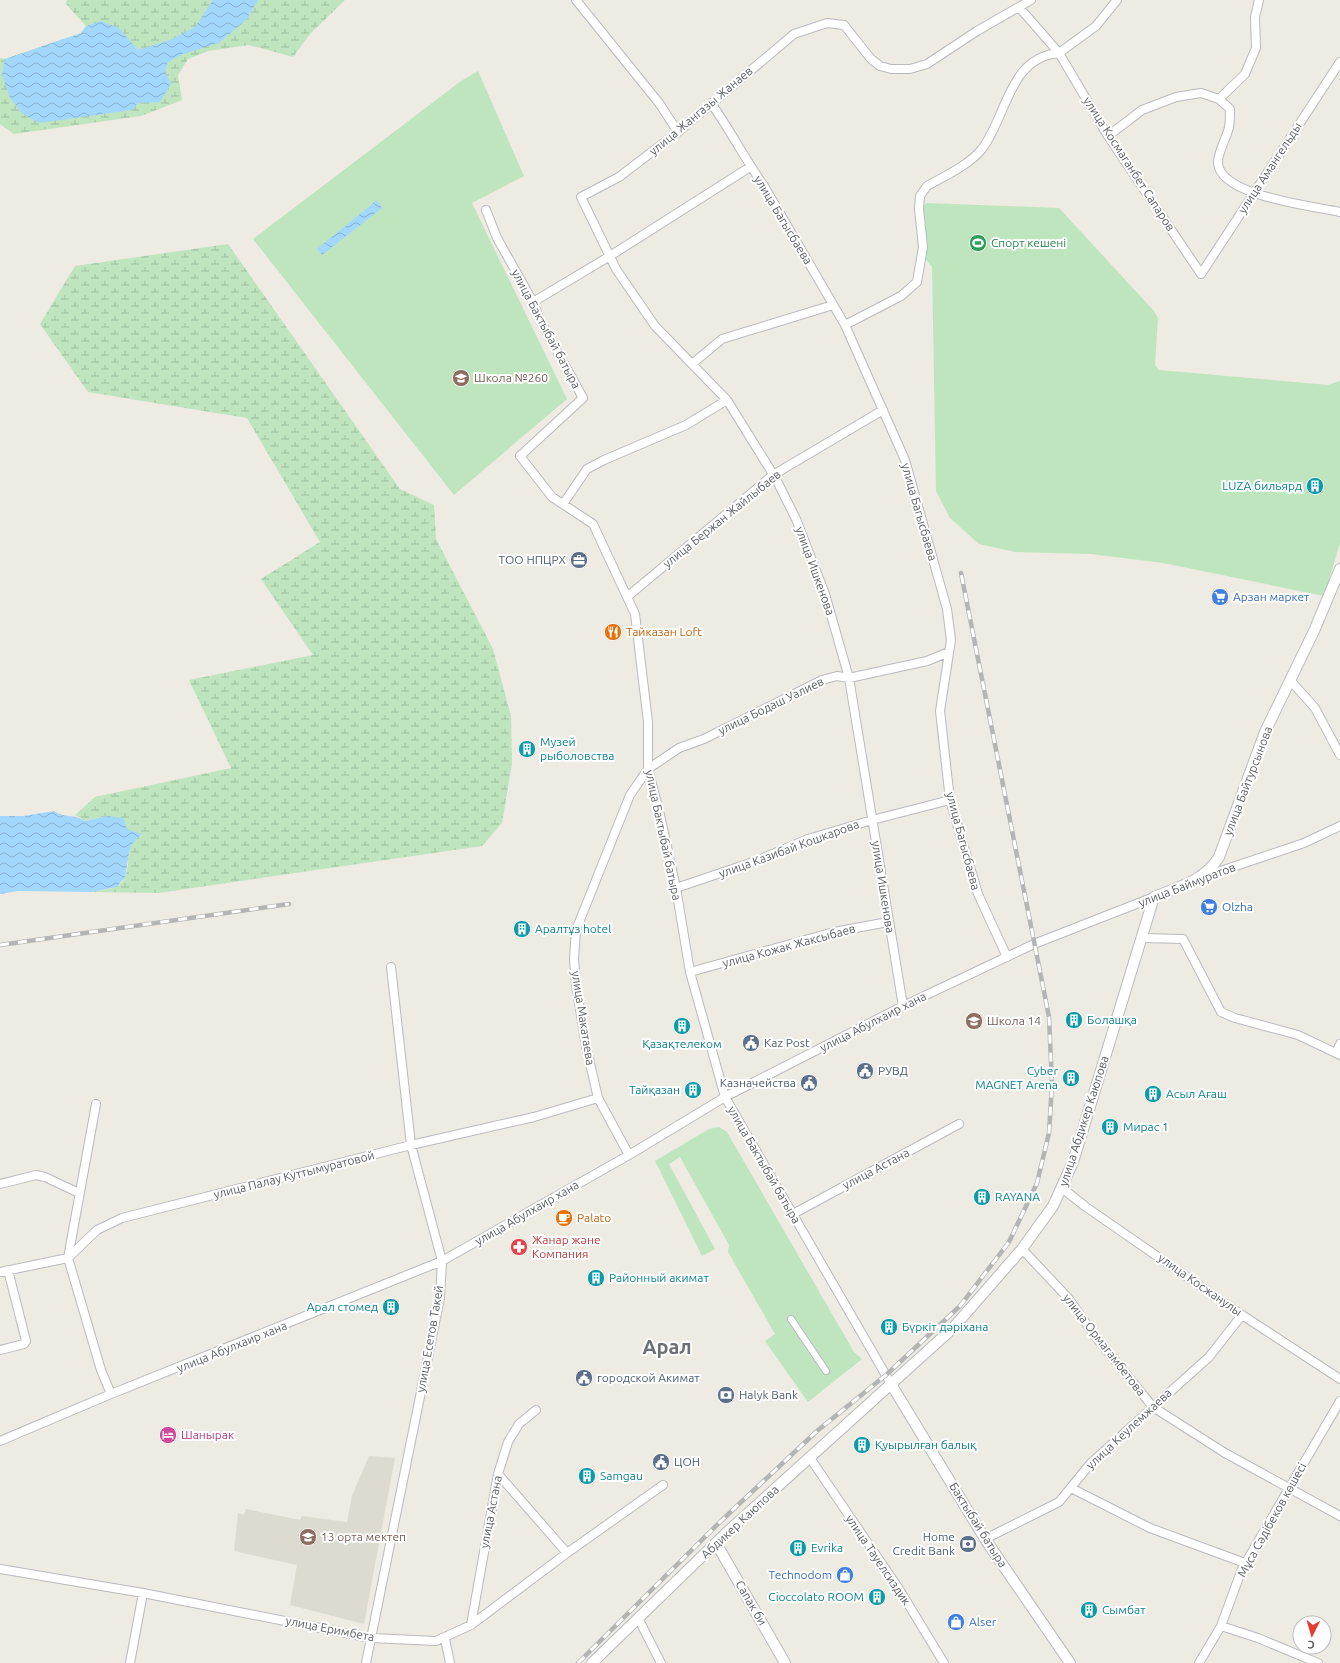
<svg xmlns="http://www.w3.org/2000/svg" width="1340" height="1663" font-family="Ubuntu,sans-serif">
<defs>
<pattern id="wetland-marsh" width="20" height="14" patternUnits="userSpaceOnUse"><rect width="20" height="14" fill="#bfe5bf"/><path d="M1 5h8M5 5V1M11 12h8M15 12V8" fill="none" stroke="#9ebd9f"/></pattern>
<pattern id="water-waves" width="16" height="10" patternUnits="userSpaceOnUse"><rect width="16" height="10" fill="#a2d7fe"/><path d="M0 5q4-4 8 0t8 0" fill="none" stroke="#87b2d1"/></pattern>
</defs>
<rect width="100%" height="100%" fill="#edebe2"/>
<path fill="#dddad0" d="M369,1456l26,2 -31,166 -74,-19 7,-40 -63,-14 4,-38 6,2 2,-6 54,11 2,-4 45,6 5,-26z"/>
<path fill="url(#wetland-marsh)" d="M67,0h278l-35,34 -17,23 -44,-12 -41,6 -20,8 -10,16 4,25 -41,16 -127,18 -14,-10v-66l5,1 76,-26 5,-7 -20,-22z
M228,244l172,245 34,16 2,34 57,110 18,67 1,47 -10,60 -20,23 -324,47 -67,-1c8,-2 17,-2 25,-5 16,-6 13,-44 11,-58l-19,-13 -23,5 -10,-6 20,-18 136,-29 -42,-88 124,-25 -52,-76 59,-37 -73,-124 -159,-26 -48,-68 35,-58z"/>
<path fill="#bfe5bf" d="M478,71l46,105 -52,27 95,196 -113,96 -201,-256 208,-158z
M927,203l132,5 95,103 4,7 -3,47 4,5 169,15 12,-4v162l-16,53 -161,-33 -72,-9 -76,-2 -36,-8 -29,-26 -14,-27 -4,-224 -9,-11 -1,-49z
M719,1127l8,5 127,220 8,7 -54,43 -43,-61 10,-7 -47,-82 1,-7 -49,-88 -11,7 46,85 -13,7 -47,-95 54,-32z"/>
<path fill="url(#water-waves)" d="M213,0h45l-12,20 -27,23 -36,11 -15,8 -3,9 6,13 -11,18 -22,1 -6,7 -93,13 -17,-10 -12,-15 -8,-23 3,-16 76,-26 5,-7 15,-5 18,7 19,22 32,-10 25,-13z
M377,200l5,8 -60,47 -5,-6z
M54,811c13,8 17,2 31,10l23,-5 15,2 4,11 14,5 -11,13 -5,30 -8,10 -26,5 -73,-1 -18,3v-78h23z"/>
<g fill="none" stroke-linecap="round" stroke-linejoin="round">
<defs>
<path id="pedestrian" d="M791,1319l35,52"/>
<path id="minor" d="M576,0l83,103 19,29
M1019,7l40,46 49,83 93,138 139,-212
M1059,53l37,-27 21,-26
M1219,99l26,-25 11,-26 -1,-31 4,-17
M711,103c19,27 34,56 53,83l81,139 60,135 42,149 4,31 -11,71 10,89 28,94 29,63
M1108,136l34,-26 34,-13 25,-4 18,6 11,10c0,6 0,13 -1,18 -2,10 -12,27 -11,36 2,33 95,43 122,49
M486,210l11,28 36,64 7,18 43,78 -63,58 32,41 41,27 42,90 13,108v47l12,46 16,73 14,84 35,125 166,287
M533,302l77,-46 140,-89
M845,325l56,-29 16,-14 6,-35 -4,-38 1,-13 7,-10c18,-10 42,-21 55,-37 25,-33 27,-92 77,-96
M692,364l30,-25 111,-34
M563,504l24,-35 17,-9 82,-35 41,-25
M627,597l146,-122 110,-65
M1290,680l25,28 25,47
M1200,878l104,-35 36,-17
M676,888l80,-27 52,-22 64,-19 78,-20
M1142,938l41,1 38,73 14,6 63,17 42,20
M690,972l144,-40 54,-10
M903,1006l-54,-328 -24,-84 -29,-75 -20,-40 -49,-79 -72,-74 -39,-57 -35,-72 38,-20 59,-45 116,-98 33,-11 17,2 27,34 9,7 11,3h19l17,-5 50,-33 54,-31
M1336,1053l4,-9
M96,1104l-28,154 33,112 10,24
M629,1155l-31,-57 -12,-52 -10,-61 -2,-26 2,-29 54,-135 18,-26 31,-21 25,-9 118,-59 15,-4 12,2 78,-17 22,-9
M0,1184l36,-9 9,2 34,16
M1062,1188l24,19 156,108 98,64
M793,1214l166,-90
M1022,1249l47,50 26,37 58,71 72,46 115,63
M0,1272l68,-14 29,-28 25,-12 289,-73 123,-28 64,-19
M0,1350l24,-6 2,-3 -18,-71
M0,1441l111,-47 331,-133 187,-106 96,-58 178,-91 131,-62 120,-47
M810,1458l89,131 45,74
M498,1474l69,79
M1071,1488l79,40 95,35
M985,1539l74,-37 32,-39 118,-106 33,-42
M0,1569l143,24 228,45 65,3 35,-16 96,-72 96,-68
M638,1618l23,45
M471,1625l27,-151 10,-32 11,-18 17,-14
M1221,1626l37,12 60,25
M445,1639l5,24
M130,1663l13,-70
M366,1663l74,-365 2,-37 -31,-116 -20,-178
M1199,1663l22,-37 21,-57 98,-168"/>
<path id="tertiary" d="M891,1384l94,155 85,124
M716,1543l69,120
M592,1663l133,-129 228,-206 69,-79 31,-43 20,-44 81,-265c25,-10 50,-16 65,-40l46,-125 49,-101 26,-62"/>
</defs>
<use href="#pedestrian" stroke="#b8babf" stroke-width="8"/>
<use href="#minor" stroke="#b8babf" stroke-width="10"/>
<use href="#tertiary" stroke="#b8babf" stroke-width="12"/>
<use href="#pedestrian" stroke="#fff" stroke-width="6"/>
<use href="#minor" stroke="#fff" stroke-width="8"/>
<use href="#tertiary" stroke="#fff" stroke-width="10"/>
<defs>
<path id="rail" d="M0,945l289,-41
M578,1663l143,-142 96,-90 69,-56 74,-69 49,-64 28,-59 12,-50 3,-49 -3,-67 -88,-444"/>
</defs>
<use href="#rail" stroke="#b3b4b4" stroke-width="4.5"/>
<use href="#rail" stroke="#fff" stroke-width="3" stroke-dasharray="9" stroke-linecap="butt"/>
</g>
<defs>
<symbol id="stadium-disc" viewBox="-11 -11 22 22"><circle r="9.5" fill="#2e9e5b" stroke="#fff"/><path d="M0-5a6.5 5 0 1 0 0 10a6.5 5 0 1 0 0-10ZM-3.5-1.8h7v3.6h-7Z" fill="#fff"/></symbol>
<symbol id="school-disc" viewBox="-11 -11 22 22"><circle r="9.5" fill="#8d6e63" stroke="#fff"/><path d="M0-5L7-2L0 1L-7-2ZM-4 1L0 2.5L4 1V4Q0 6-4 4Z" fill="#fff"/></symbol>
<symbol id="building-disc" viewBox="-11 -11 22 22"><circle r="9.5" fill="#0f9aa8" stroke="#fff"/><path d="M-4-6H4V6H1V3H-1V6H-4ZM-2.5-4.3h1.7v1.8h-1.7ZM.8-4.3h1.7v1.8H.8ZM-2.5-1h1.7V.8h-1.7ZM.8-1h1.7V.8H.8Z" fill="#fff"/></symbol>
<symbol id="office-disc" viewBox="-11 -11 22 22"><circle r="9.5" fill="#5c6f8a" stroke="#fff"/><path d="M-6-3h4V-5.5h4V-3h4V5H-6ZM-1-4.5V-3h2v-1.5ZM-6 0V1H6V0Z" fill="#fff"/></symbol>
<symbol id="supermarket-disc" viewBox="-11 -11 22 22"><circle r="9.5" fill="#3f7fe0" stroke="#fff"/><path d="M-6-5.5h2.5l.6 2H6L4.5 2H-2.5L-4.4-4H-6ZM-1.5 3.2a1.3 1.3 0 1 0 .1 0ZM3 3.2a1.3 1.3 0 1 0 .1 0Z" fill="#fff"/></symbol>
<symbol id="restaurant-disc" viewBox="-11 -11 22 22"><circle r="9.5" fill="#e8710a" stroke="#fff"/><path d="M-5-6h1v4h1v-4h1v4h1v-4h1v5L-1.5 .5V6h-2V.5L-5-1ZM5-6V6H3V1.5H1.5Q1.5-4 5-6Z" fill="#fff"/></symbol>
<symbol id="civic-disc" viewBox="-11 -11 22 22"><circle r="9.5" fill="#5c6f8a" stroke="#fff"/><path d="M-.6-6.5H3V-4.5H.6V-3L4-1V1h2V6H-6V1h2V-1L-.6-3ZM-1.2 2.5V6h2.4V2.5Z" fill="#fff"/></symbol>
<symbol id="cafe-disc" viewBox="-11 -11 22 22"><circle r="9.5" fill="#e8710a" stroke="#fff"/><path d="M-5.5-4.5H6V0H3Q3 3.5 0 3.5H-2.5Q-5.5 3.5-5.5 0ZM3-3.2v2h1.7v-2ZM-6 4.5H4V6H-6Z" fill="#fff"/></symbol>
<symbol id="pharmacy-disc" viewBox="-11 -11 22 22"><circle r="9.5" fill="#e0444e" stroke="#fff"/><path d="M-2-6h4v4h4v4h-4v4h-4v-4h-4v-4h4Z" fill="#fff"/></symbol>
<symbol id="bank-disc" viewBox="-11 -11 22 22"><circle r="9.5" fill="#5c6f8a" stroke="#fff"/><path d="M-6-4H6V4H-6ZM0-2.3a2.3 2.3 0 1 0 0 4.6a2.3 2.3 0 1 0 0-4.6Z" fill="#fff"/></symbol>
<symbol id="hotel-disc" viewBox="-11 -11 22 22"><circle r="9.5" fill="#d1479c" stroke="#fff"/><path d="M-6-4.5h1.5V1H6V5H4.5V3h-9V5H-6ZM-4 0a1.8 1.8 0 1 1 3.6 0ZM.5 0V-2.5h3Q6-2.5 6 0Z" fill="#fff"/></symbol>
<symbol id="shop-disc" viewBox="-11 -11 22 22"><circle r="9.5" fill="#3f7fe0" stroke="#fff"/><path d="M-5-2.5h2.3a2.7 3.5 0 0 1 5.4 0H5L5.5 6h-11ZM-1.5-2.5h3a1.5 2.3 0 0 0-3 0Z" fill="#fff"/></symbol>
</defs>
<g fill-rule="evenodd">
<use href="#stadium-disc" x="968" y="233" width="20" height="20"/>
<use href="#school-disc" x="451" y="368" width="20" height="20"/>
<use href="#building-disc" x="1305" y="476" width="20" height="20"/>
<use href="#office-disc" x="569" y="550" width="20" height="20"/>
<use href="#supermarket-disc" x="1210" y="587" width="20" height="20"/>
<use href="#restaurant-disc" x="603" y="622" width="20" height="20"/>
<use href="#building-disc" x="517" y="739" width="20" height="20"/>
<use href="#supermarket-disc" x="1199" y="897" width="20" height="20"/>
<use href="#building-disc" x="512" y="919" width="20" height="20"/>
<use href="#building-disc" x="1064" y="1010" width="20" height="20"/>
<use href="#school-disc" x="964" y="1011" width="20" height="20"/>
<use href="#building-disc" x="672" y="1016" width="20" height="20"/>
<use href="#civic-disc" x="741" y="1033" width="20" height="20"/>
<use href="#civic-disc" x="855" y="1061" width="20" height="20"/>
<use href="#building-disc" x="1061" y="1068" width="20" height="20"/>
<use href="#civic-disc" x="799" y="1073" width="20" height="20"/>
<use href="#building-disc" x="683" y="1080" width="20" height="20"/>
<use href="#building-disc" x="1143" y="1084" width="20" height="20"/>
<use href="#building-disc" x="1100" y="1117" width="20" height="20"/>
<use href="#building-disc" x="972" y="1187" width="20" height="20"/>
<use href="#cafe-disc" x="554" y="1208" width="20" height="20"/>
<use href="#pharmacy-disc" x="509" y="1237" width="20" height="20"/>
<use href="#building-disc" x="586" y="1268" width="20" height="20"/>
<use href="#building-disc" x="381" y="1297" width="20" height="20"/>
<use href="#building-disc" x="879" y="1317" width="20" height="20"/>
<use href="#civic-disc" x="574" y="1368" width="20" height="20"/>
<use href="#bank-disc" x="716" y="1385" width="20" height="20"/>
<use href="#hotel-disc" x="158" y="1425" width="20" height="20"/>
<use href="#building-disc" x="852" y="1435" width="20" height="20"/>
<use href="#civic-disc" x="651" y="1452" width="20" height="20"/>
<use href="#building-disc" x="577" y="1466" width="20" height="20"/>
<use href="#school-disc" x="298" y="1527" width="20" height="20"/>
<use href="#bank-disc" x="958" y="1534" width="20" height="20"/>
<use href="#building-disc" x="788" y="1538" width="20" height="20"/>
<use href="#shop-disc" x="835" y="1565" width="20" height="20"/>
<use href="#building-disc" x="867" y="1587" width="20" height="20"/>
<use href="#building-disc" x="1079" y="1600" width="20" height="20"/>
<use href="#shop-disc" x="946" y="1612" width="20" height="20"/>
</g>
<g text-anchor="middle" stroke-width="4" stroke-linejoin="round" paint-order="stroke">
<g font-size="12" fill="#5b5e63" stroke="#fff">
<text transform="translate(701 111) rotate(-40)" y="4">улица Жангазы Жанаев</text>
<text transform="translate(1129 164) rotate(57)" y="4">улица Космаганбет Сапаров</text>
<text transform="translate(1270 168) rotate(-57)" y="4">улица Амангельды</text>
<text transform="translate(783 220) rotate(59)" y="4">улица Багысбаева</text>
<text transform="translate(546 329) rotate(62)" y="4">улица Бактыбай батыра</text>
<text transform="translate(919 512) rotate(74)" y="4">улица Багысбаева</text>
<text transform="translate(722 519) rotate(-39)" y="4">улица Бержан Жайлыбаев</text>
<text transform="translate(815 571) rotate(70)" y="4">улица Ишкенова</text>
<text transform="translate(771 706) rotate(-26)" y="4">улица Бодаш Уалиев</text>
<text transform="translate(1248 781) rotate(-69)" y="4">улица Байтурсынова</text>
<text transform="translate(663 835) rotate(78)" y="4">улица Бактыбай батыра</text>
<text transform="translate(963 841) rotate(75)" y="4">улица Багысбаева</text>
<text transform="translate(789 849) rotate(-20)" y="4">улица Казибай Кошкарова</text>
<text transform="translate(1187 885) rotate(-21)" y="4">улица Баймуратов</text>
<text transform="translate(883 887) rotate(81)" y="4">улица Ишкенова</text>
<text transform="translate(789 946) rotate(-15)" y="4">улица Кожак Жаксыбаев</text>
<text transform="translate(583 1018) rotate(81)" y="4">улица Макатаева</text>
<text transform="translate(873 1022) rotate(-27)" y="4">улица Абулхаир хана</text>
<text transform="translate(1084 1121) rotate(-72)" y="4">улица Абдикер Каюпова</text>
<text transform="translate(764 1165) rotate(60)" y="4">улица Бактыбай батыра</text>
<text transform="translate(876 1169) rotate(-28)" y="4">улица Астана</text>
<text transform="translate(294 1175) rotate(-14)" y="4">улица Палау Куттымуратовой</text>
<text transform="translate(527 1213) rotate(-30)" y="4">улица Абулхаир хана</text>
<text transform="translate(1200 1285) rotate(35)" y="4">улица Косжанулы</text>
<text transform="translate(430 1339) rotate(-80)" y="4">улица Есетов Такей</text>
<text transform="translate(1104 1345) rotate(52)" y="4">улица Ормагамбетова</text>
<text transform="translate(232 1347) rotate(-22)" y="4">улица Абулхаир хана</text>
<text transform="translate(1129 1429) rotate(-43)" y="4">улица Кеулемжаева</text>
<text transform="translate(491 1512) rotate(-79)" y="4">улица Астана</text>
<text transform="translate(1272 1520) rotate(-61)" y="4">Мұса Сәдібеков көшесі</text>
<text transform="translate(740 1522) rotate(-43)" y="4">Абдикер Каюпова</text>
<text transform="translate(978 1525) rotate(58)" y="4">Бактыбай батыра</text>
<text transform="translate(878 1560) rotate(56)" y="4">улица Тауелсиздик</text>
<text transform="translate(751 1603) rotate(60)" y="4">Сапак би</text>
<text transform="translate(330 1629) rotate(11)" y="4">улица Еримбета</text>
</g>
<g font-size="12" fill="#27864d" stroke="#fff" text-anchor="start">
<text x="991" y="247">Спорт кешені</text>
</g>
<g font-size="12" fill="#785e54" stroke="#fff" text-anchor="start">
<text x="474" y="382">Школа №260</text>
<text x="987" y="1025">Школа 14</text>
<text x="321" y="1541">13 орта мектеп</text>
</g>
<g font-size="12" fill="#0d838f" stroke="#fff" text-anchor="start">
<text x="1302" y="490" text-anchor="end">LUZA бильярд</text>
<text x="540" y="746">Музей<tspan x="540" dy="14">рыболовства</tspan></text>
<text x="535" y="933">Аралтұз hotel</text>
<text x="1087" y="1024">Болашқа</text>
<text x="682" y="1048" text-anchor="middle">Қазақтелеком</text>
<text x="1058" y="1075" text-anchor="end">Cyber<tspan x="1058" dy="14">MAGNET Arena</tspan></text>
<text x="680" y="1094" text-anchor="end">Тайқазан</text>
<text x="1166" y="1098">Асыл Ағаш</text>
<text x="1123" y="1131">Мирас 1</text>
<text x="995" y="1201">RAYANA</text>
<text x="609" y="1282">Районный акимат</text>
<text x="378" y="1311" text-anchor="end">Арал стомед</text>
<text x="902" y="1331">Бүркіт дәріхана</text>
<text x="875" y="1449">Қуырылған балық</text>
<text x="600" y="1480">Samgau</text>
<text x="811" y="1552">Evrika</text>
<text x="864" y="1601" text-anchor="end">Cioccolato ROOM</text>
<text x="1102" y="1614">Сымбат</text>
</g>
<g font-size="12" fill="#4e5e75" stroke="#fff" text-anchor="start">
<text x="566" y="564" text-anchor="end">ТОО НПЦРХ</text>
<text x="764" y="1047">Kaz Post</text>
<text x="878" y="1075">РУВД</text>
<text x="796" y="1087" text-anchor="end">Казначейства</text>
<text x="597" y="1382">городской Акимат</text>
<text x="739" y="1399">Halyk Bank</text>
<text x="674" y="1466">ЦОН</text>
<text x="955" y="1541" text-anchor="end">Home<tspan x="955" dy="14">Credit Bank</tspan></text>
</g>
<g font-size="12" fill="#366cbe" stroke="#fff" text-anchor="start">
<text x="1233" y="601">Арзан маркет</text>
<text x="1222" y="911">Olzha</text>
<text x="832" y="1579" text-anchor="end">Technodom</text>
<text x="969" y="1626">Alser</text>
</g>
<g font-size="12" fill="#c56008" stroke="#fff" text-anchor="start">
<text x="626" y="636">Тайказан Loft</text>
<text x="577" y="1222">Palato</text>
</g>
<g font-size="12" fill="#be3a42" stroke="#fff" text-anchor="start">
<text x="532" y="1244">Жанар және<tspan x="532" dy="14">Компания</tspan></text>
</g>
<g font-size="12" fill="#b23c85" stroke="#fff" text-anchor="start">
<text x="181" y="1439">Шанырак</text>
</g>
<g font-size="20" font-weight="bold" fill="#6c7075" stroke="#fff">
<text x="667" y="1354">Арал</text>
</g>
</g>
<g transform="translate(1312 1635) rotate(185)"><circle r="19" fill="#ffffff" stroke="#bdbfc1"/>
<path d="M0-3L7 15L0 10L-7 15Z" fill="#e63b2f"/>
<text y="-6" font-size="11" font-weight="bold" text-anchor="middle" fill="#5b5e63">С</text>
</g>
</svg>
